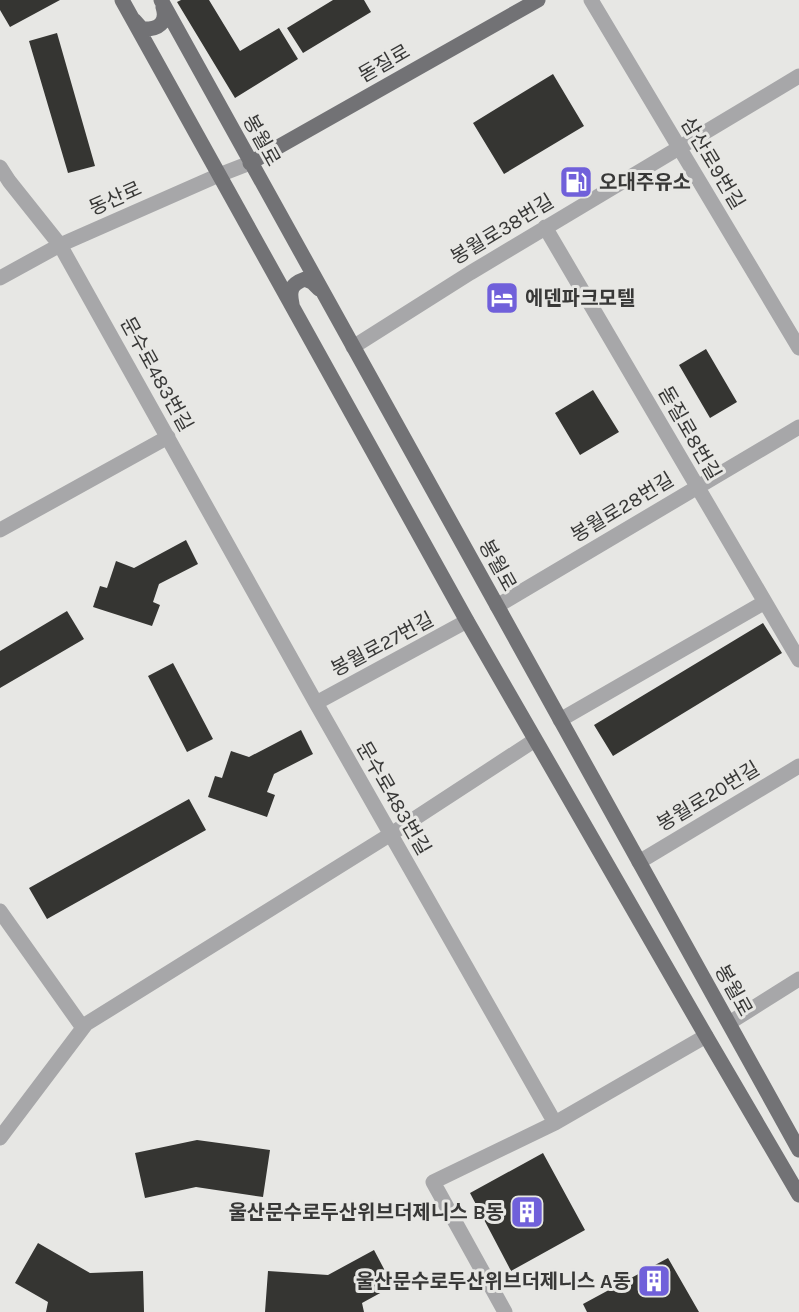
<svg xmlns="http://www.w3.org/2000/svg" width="799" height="1312" font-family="Karla,'Noto Sans KR',sans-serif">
<rect width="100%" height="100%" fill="#e7e7e4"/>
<path fill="#353532" d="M0,0h60l-50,27 -10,-17z
M181,0h28l31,51 39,-23 19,31 -63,39 -58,-96z
M333,0h31l7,12 -68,41 -16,-25z
M57,33l38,133 -27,7 -39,-132z
M553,74l31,52 -80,48 -31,-51z
M706,349l31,53 -27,16 -31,-53z
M593,390l26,42 -39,23 -25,-42z
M186,540l12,24 -39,20 -6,18 7,3 -8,21 -59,-19 7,-21 7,2 9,-27 18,7z
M67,611l17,28 -84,49v-37z
M763,623l19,30 -169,103 -19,-31z
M173,663l40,76 -26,13 -39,-76z
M301,730l12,24 -39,20 -7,18 8,3 -8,22 -59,-20 7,-21 7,2 9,-27 18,6z
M189,799l17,31 -159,89 -18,-31z
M197,1140l73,10 -7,47 -67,-10 -51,11 -10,-45z
M543,1153l42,77 -74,41 -41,-78z
M38,1243l52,30 53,-2 1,41h-98l2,-10 -33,-19z
M374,1250l19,36 -31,17 2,9h-99l3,-41 60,4z
M668,1258l31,54h-112l-4,-8z"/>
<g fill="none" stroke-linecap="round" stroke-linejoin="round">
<path stroke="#a7a7a9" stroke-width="15" d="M591,0l208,348
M0,167l9,14 51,64 256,458 239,420
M545,227l254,433
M0,278l60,-33 159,-70 31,-12
M353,347l117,-74 329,-197
M0,530l168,-93
M497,606l302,-179
M316,703l151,-82
M560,720l205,-118
M639,862l160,-96
M0,911l83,117
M729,1023l70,-44
M0,1138l86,-114 305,-190 144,-94
M505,1312l-72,-130 122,-59 151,-87"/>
<path stroke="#727275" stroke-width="15" d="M122,0l345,621 239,415 93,159
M161,0l638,1150
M134,20l8,9c16,1 26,-6 21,-22
M250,163l288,-163
M292,304c-3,-14 -1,-20 13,-25l7,3 7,7"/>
</g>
<defs>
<symbol id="fuel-square" viewBox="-11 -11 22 22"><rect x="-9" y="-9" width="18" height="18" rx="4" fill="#7060da" stroke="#e7e7e4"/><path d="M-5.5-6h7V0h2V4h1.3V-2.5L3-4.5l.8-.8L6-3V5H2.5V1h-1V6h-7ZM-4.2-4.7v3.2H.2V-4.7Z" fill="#fff"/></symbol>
<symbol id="hotel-square" viewBox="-11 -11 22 22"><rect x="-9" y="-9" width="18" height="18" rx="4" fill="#7060da" stroke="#e7e7e4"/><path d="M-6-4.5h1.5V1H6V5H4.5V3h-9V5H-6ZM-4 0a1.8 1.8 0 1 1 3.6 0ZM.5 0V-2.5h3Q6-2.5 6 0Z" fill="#fff"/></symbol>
<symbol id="building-square" viewBox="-11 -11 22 22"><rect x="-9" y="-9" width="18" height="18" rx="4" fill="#7060da" stroke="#e7e7e4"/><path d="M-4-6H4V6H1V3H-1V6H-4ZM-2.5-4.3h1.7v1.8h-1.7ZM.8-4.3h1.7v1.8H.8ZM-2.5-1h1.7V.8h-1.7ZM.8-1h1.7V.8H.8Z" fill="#fff"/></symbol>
</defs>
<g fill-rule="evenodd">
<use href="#fuel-square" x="557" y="163" width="38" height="38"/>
<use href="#hotel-square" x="483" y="279" width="38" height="38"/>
<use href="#building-square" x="508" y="1193" width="38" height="38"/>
<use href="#building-square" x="635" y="1262" width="38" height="38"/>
</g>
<g text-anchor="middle" stroke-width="6" stroke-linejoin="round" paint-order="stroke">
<g font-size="20" fill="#383837" stroke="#e7e7e4">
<text transform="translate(384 63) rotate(-30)" y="7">돋질로</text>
<text transform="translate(262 140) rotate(61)" y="7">봉월로</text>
<text transform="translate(713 163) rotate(59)" y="7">삼산로9번길</text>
<text transform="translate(115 198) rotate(-24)" y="7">동산로</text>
<text transform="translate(502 229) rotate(-31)" y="7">봉월로38번길</text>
<text transform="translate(157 374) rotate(61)" y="7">문수로483번길</text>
<text transform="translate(690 433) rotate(60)" y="7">돋질로8번길</text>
<text transform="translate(622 507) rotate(-31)" y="7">봉월로28번길</text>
<text transform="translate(498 565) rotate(61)" y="7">봉월로</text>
<text transform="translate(382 644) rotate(-28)" y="7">봉월로27번길</text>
<text transform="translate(708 796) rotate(-31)" y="7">봉월로20번길</text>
<text transform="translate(394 798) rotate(60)" y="7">문수로483번길</text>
<text transform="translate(734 990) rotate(61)" y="7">봉월로</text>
</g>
<g font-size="20" font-weight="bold" fill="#383837" stroke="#e7e7e4" text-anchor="start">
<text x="599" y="189">오대주유소</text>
<text x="525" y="305">에덴파크모텔</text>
<text x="504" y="1219" text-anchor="end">울산문수로두산위브더제니스 B동</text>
<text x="631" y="1288" text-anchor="end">울산문수로두산위브더제니스 A동</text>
</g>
</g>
</svg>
